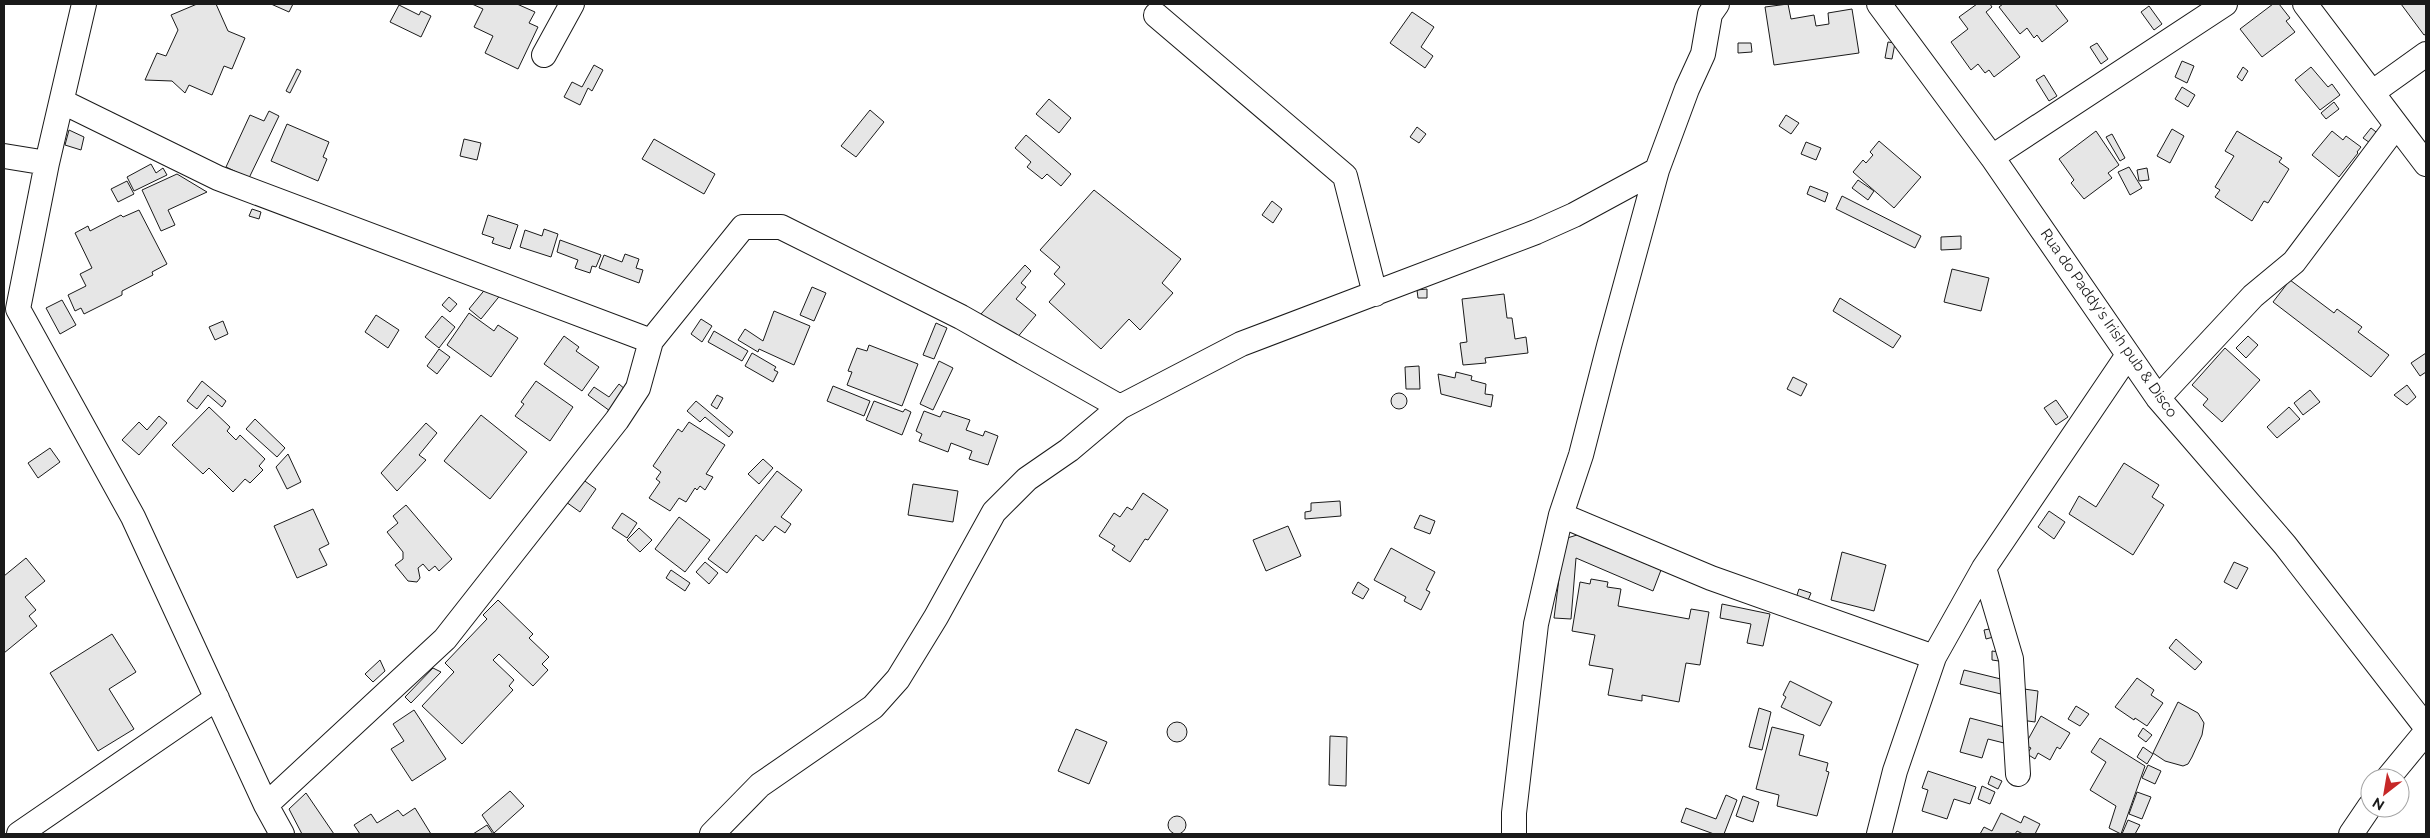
<svg xmlns="http://www.w3.org/2000/svg" width="2430" height="838" font-family="Raleway,sans-serif">
<rect width="100%" height="100%" fill="#fff"/>
<path fill="#e6e6e6" stroke="#1a1a1a" d="M197,4h19l12,27 17,7 -13,31 -8,-3 -12,29 -23,-10 -4,8 -13,-12 -27,-1 12,-27 9,3 12,-26 -7,-15z
M271,4h22l-4,8z
M472,4h45l18,8 -6,11 9,4 -20,42 -33,-16 8,-17 -19,-9 9,-18z
M1788,4l3,15 23,-4 2,11 13,-2 -1,-11 24,-4 7,44 -85,12 -9,-58z
M1977,4h13l2,3 -6,5 34,45 -26,20 -5,-7 -4,3 -7,-9 -7,6 -20,-28 17,-13 -9,-12z
M2003,4h52l13,17 -26,21 -5,-7 -3,3 -7,-10 -7,6 -21,-27z
M2273,4h6l11,14 -4,3 9,11 -33,25 -22,-28z
M2401,4h25v30l-2,1z
M399,5l20,10 2,-4 10,5 -10,21 -31,-15z
M2149,6l13,18 -8,6 -13,-18z
M1412,12l22,15 -13,20 12,9 -8,12 -35,-25z
M1888,42l7,1 -3,16 -7,-1z
M1738,43h13l1,9 -14,1z
M2097,43l11,16 -7,5 -11,-17z
M2182,61l12,5 -7,17 -12,-6z
M594,65l9,5 -11,21 -4,-3 -8,17 -16,-8 8,-15 10,5z
M2243,67l5,4 -6,10 -5,-4z
M2311,67l17,20 4,-3 8,11 -20,15 -25,-30z
M297,69l4,2 -11,22 -4,-2z
M2044,75l13,21 -8,5 -13,-21z
M2182,87l13,8 -7,12 -13,-8z
M1049,99l22,19 -12,15 -23,-19z
M2334,102l5,7 -13,10 -5,-6z
M870,110l14,12 -28,35 -15,-11z
M269,111l10,5 -30,62 -23,-11 24,-52 14,6z
M1786,115l13,8 -8,11 -12,-8z
M287,124l42,18 -6,15 4,2 -9,22 -47,-20z
M1417,127l9,7 -7,9 -9,-6z
M2371,128l9,7 -7,10 -10,-7z
M2172,129l12,7 -14,27 -13,-7z
M69,130l15,7 -3,13 -16,-5z
M2096,131l23,34 -11,8 4,5 -28,21 -13,-16 3,-3 -15,-21z
M2237,131l45,27 -3,4 10,7 -21,34 -4,-2 -12,20 -37,-24 5,-7 -5,-3 19,-31 -9,-5z
M2332,131l11,9 3,-4 15,11 -4,5 1,1 -19,24 -27,-22z
M2112,134l13,24 -5,3 -14,-24z
M1026,135l45,39 -10,12 -14,-12 -5,5 -15,-12 4,-5 -16,-14z
M464,139l17,4 -4,17 -17,-4z
M654,139l61,35 -11,20 -62,-35z
M1879,141l42,36 -27,31 -41,-36 10,-12 3,3 7,-8 -3,-3z
M1806,142l15,6 -5,12 -15,-6z
M151,164l5,9 7,-5 4,7 -33,16 -7,-14z
M2129,167l13,21 -12,7 -12,-23z
M2147,168l2,12 -10,1 -2,-11z
M177,174l30,18 -39,18 7,15 -14,6 -19,-41z
M1858,180l16,11 -6,9 -16,-12z
M127,181l7,13 -16,8 -7,-13z
M1810,186l18,7 -3,9 -18,-8z
M1094,190l87,69 -19,24 11,10 -33,37 -11,-11 -28,30 -52,-47 16,-18 -11,-10 6,-7 -20,-17z
M1842,196l79,40 -6,12 -79,-39z
M1272,201l10,8 -9,14 -11,-8z
M252,209l9,3 -2,7 -10,-3z
M139,210l28,54 -15,8 1,3 -31,16v4l-38,19 -3,-6 -6,3 -7,-16 18,-9 -6,-12 12,-6 -17,-35 13,-7 2,5 31,-16 2,2z
M488,215l30,10 -8,24 -18,-6 2,-5 -12,-4z
M544,229l14,5 -7,23 -31,-10 5,-17 17,6z
M1961,236v13l-20,1v-13z
M560,240l41,15 -5,12 -4,-1 -2,7 -15,-5 3,-8 -21,-8z
M625,254l14,5 -3,9 7,2 -4,13 -40,-15 5,-13 18,7z
M1025,265l6,6 -10,12 5,4 -10,12 20,16 -20,24 -35,-25z
M1952,269l37,9 -8,33 -37,-9z
M2290,280l44,33 3,-4 25,18 -4,5 31,23 -18,22 -98,-75z
M487,287l15,6 -21,26 -12,-10z
M812,287l14,6 -12,28 -14,-6z
M1427,289v9h-9l-1,-8z
M1504,294l3,24h5l3,21 11,-2 2,16 -43,5 1,5 -23,2 -3,-22 7,-1 -5,-43z
M449,297l8,7 -7,8 -8,-7z
M1840,298l61,38 -8,12 -60,-37z
M62,300l14,25 -16,9 -14,-26z
M774,311l36,15 -16,39 -35,-16 -1,3 -20,-12 7,-11 18,12z
M469,313l25,18 4,-6 20,13 -27,39 -44,-32z
M376,315l23,15 -11,18 -23,-16z
M442,316l13,11 -16,21 -14,-11z
M701,319l11,7 -10,16 -11,-8z
M223,321l5,13 -13,6 -6,-13z
M936,323l11,5 -13,31 -11,-4z
M714,331l34,20 -6,10 -34,-19z
M564,336l15,11 -3,4 23,16 -17,24 -38,-27z
M2248,336l10,9 -12,13 -10,-10z
M869,345l49,19 -16,42 -55,-21 5,-13 -4,-1 9,-23 10,3z
M2225,348l35,32 -38,42 -19,-17 5,-6 -16,-14z
M439,349l11,8 -13,17 -10,-8z
M752,353l24,14 -2,3 4,2 -5,10 -28,-16z
M2426,353v19l-6,4 -9,-13z
M939,361l14,7 -20,42 -13,-6z
M1419,366l1,23h-14l-1,-22z
M1456,372l16,4 -1,4 15,4 -1,10 8,1 -2,12 -50,-13 -3,-20 17,4z
M1793,377l14,7 -6,12 -14,-7z
M202,381l24,20 -4,6 -14,-12 -11,14 -10,-8z
M536,381l37,26 -23,34 -35,-25 9,-12 -3,-2z
M619,384l7,6 -16,21 -22,-16 6,-8 15,10z
M2407,385l9,12 -9,8 -13,-10z
M833,386l37,15 -6,15 -37,-15z
M2310,390l10,12 -17,13 -9,-12z
M1391 401a8 8 0 1 1 16 0a8 8 0 1 1-16 0Z
M717,395l6,3 -6,11 -6,-4z
M2056,400l12,17 -12,8 -12,-17z
M696,401l37,31 -4,5 -24,-20 -5,5 -13,-11z
M874,401l29,11 2,-3 6,3 -9,23 -36,-15z
M209,407l21,20 -3,4 9,9 4,-5 25,24 -6,7 4,4 -13,13 -5,-4 -12,13 -24,-24 -6,6 -31,-29z
M2289,407l11,12 -23,19 -10,-11z
M924,411l16,6 3,-6 27,9 -4,10 17,6 2,-5 13,5 -10,29 -19,-6 3,-8 -21,-8 -3,9 -29,-11 3,-7 -6,-3z
M481,415l46,37 -37,47 -46,-38z
M159,416l8,7 -28,32 -17,-15 17,-18 8,8z
M255,419l30,29 -8,9 -31,-28z
M689,422l36,23 -19,29 7,3 -8,13 -5,-4 -3,4 -2,-2 -9,14 -7,-4 -9,13 -21,-13 11,-16 -4,-3 5,-7 -8,-6 25,-37 4,3z
M426,423l11,10 -18,22 7,5 -29,31 -16,-18z
M50,448l10,14 -22,16 -10,-15z
M288,454l13,28 -14,7 -11,-22z
M763,459l10,9 -14,16 -11,-10z
M2124,463l35,22 -7,12 12,8 -31,50 -64,-41 10,-18 17,11z
M777,471l25,19 -21,27 10,7 -6,9 -10,-7 -12,15 -7,-6 -29,38 -19,-14z
M582,479l14,10 -16,23 -14,-10z
M913,484l45,7 -5,31 -45,-7z
M1143,493l25,17 -20,30 -3,-1 -15,23 -18,-12 3,-4 -16,-10 15,-23 6,4 7,-10 5,3z
M1340,501l1,15 -36,3v-7l6,-1v-8z
M406,505l46,54 -13,12 -4,-5 -6,5 -6,-7 -5,4 2,10 -3,4 -9,-1 -13,-16 8,-6v-7l-16,-20 11,-9 -5,-7z
M313,509l16,35 -10,5 8,16 -30,13 -23,-52z
M2049,511l16,11 -11,17 -16,-12z
M622,513l15,10 -10,15 -15,-10z
M1420,515l15,6 -5,13 -16,-6z
M679,517l31,23 -25,32 -30,-23z
M1288,526l13,30 -35,15 -13,-31z
M639,528l13,12 -12,12 -13,-12z
M1577,535l84,35 -8,21 -77,-33 -5,61 -17,-1 10,-79z
M1391,548l44,24 -9,18 4,2 -9,18 -17,-9 2,-4 -32,-17z
M1842,552l44,13 -12,46 -43,-11z
M26,558l19,23 -20,16 11,13 -7,6 8,10 -33,27v-77z
M705,562l13,11 -9,11 -13,-12z
M2234,562l14,6 -11,21 -13,-7z
M671,570l19,13 -5,8 -19,-13z
M1591,579l17,3 -1,5 14,2 -3,17 71,13 2,-10 18,3 -9,53 -14,-2 -7,39 -37,-7v6l-34,-6 5,-26 -24,-4 6,-30 -23,-4 8,-49 10,2z
M1358,582l11,7 -6,10 -11,-6z
M1799,589l12,4 -5,12 -11,-4z
M498,600l35,34 -4,4 20,19 -7,7 6,6 -15,16 -34,-32 -6,6 21,20 -5,6 4,4 -51,54 -40,-38 32,-34 -9,-9 42,-44 -4,-4z
M1722,604l48,10 -7,32 -16,-3 4,-19 -31,-6z
M1995,628l2,8 -11,3 -2,-9z
M112,634l24,38 -27,17 25,40 -36,22 -48,-78z
M2176,639l26,23 -7,8 -26,-22z
M1992,651l7,1v9l-7,-1z
M380,660l5,11 -12,11 -8,-8z
M433,668l8,4 -30,31 -6,-6z
M1964,670l41,10 -4,14 -41,-10z
M2137,678l17,12 -3,5 12,8 -16,23 -12,-8 -1,2 -19,-13z
M1790,681l42,21 -12,24 -39,-19 5,-10 -3,-2z
M2024,689l14,2 -3,31 -14,-2z
M2178,702l20,11 6,10 -2,12 -10,22 -4,7 -5,2 -18,-5 -12,-8z
M2076,706l13,8 -9,12 -12,-7z
M1759,708l12,4 -9,38 -13,-3z
M414,710l32,49 -34,22 -21,-32 13,-8 -11,-17z
M2041,716l29,17 -10,16 -3,-2 -7,13 -12,-7 -3,6 -8,-5 4,-6 -6,-3z
M1970,718l38,10 -4,15 -16,-4 -6,19 -22,-6z
M1167 732a10 10 0 1 1 20 0a10 10 0 1 1-20 0Z
M1772,727l32,8 -5,20 29,8 -2,8 3,1 -12,44 -40,-10 2,-11 -23,-6z
M2143,728l9,7 -6,7 -8,-6z
M1076,729l31,13 -18,42 -31,-13z
M1330,736l17,1 -1,49 -17,-1z
M2100,738l45,28 -24,68 -12,-6 7,-22 -26,-16 16,-28 -15,-10z
M2143,747l10,7 -6,10 -10,-7z
M2148,765l13,6 -6,13 -13,-6z
M1928,771l48,16 -6,17 -16,-5 -7,20 -25,-8 6,-21 -6,-2z
M1991,776l11,5 -4,8 -10,-5z
M1982,786l13,6 -5,12 -12,-5z
M510,791l14,15 -30,27 -12,-18z
M2137,792l14,5 -9,22 -13,-5z
M306,793l28,41h-32l-13,-25z
M1726,795l11,5 -13,34h-10l-33,-12 5,-14 30,11z
M1743,796l16,6 -6,20 -17,-6z
M415,808l16,26h-71l-6,-9 17,-11 6,9 21,-13 5,6z
M2001,813l20,10 3,-7 16,8 -5,10h-12l-6,-3 -2,3h-35l4,-7 8,4z
M1168 825a9 9 0 1 1 18 0a9 9 0 1 1-18 0Z
M2128,820l12,5 -5,9h-13z
M487,825l6,9h-20z"/>
<g fill="none" stroke-linecap="round" stroke-linejoin="round">
<defs>
<path id="minor" d="M84,4l-37,159 -29,146 115,208 133,288 16,29
M1879,4l113,153 166,241 127,147 141,182
M2305,4l121,160
M1156,15l189,161 30,118
M544,55l28,-51
M2373,92l53,-38
M63,102l155,76 433,163
M4,156l43,7
M1992,157l233,-153
M2158,398l95,-102 41,-34 102,-136
M1561,515l150,63 223,79
M1984,568l27,91 7,115
M2388,778l38,-46
M266,805l179,-166 172,-219 21,-32 13,-47 92,-114h38l180,90 159,90
M19,834l198,-136
M712,834l48,-49 113,-78 25,-28 38,-62 58,-105 33,-33 42,-29 51,-43 121,-63 295,-112 38,-17 83,-45
M1514,834v-21l22,-189 25,-109 20,-60 28,-109 48,-176 30,-81 16,-35 7,-40 7,-10
M1879,834l16,-63 39,-114 50,-89 144,-213
M2351,834l19,-28"/>
</defs>
<use href="#minor" stroke="#1a1a1a" stroke-width="26"/>
<use href="#minor" stroke="#fff" stroke-width="24"/>
</g>
<g text-anchor="middle" stroke-width="4" stroke-linejoin="round" paint-order="stroke">
<g font-size="15" fill="#1a1a1a" stroke="#fff">
<text transform="translate(2109 323) rotate(55)" y="5">Rua do Paddy's Irish pub &amp; Disco</text>
</g>
</g>
<rect width="2430" height="838" fill="none" stroke="#1a1a1a" stroke-width="10"/>
<g transform="translate(2385 793) rotate(211)"><circle r="24" fill="#ffffff" stroke="#a3a3a3"/>
<path d="M0-4L9 19L0 12L-9 19Z" fill="#c62828"/>
<text y="-8" font-size="14" font-weight="bold" text-anchor="middle" fill="#1a1a1a">N</text>
</g>
</svg>
